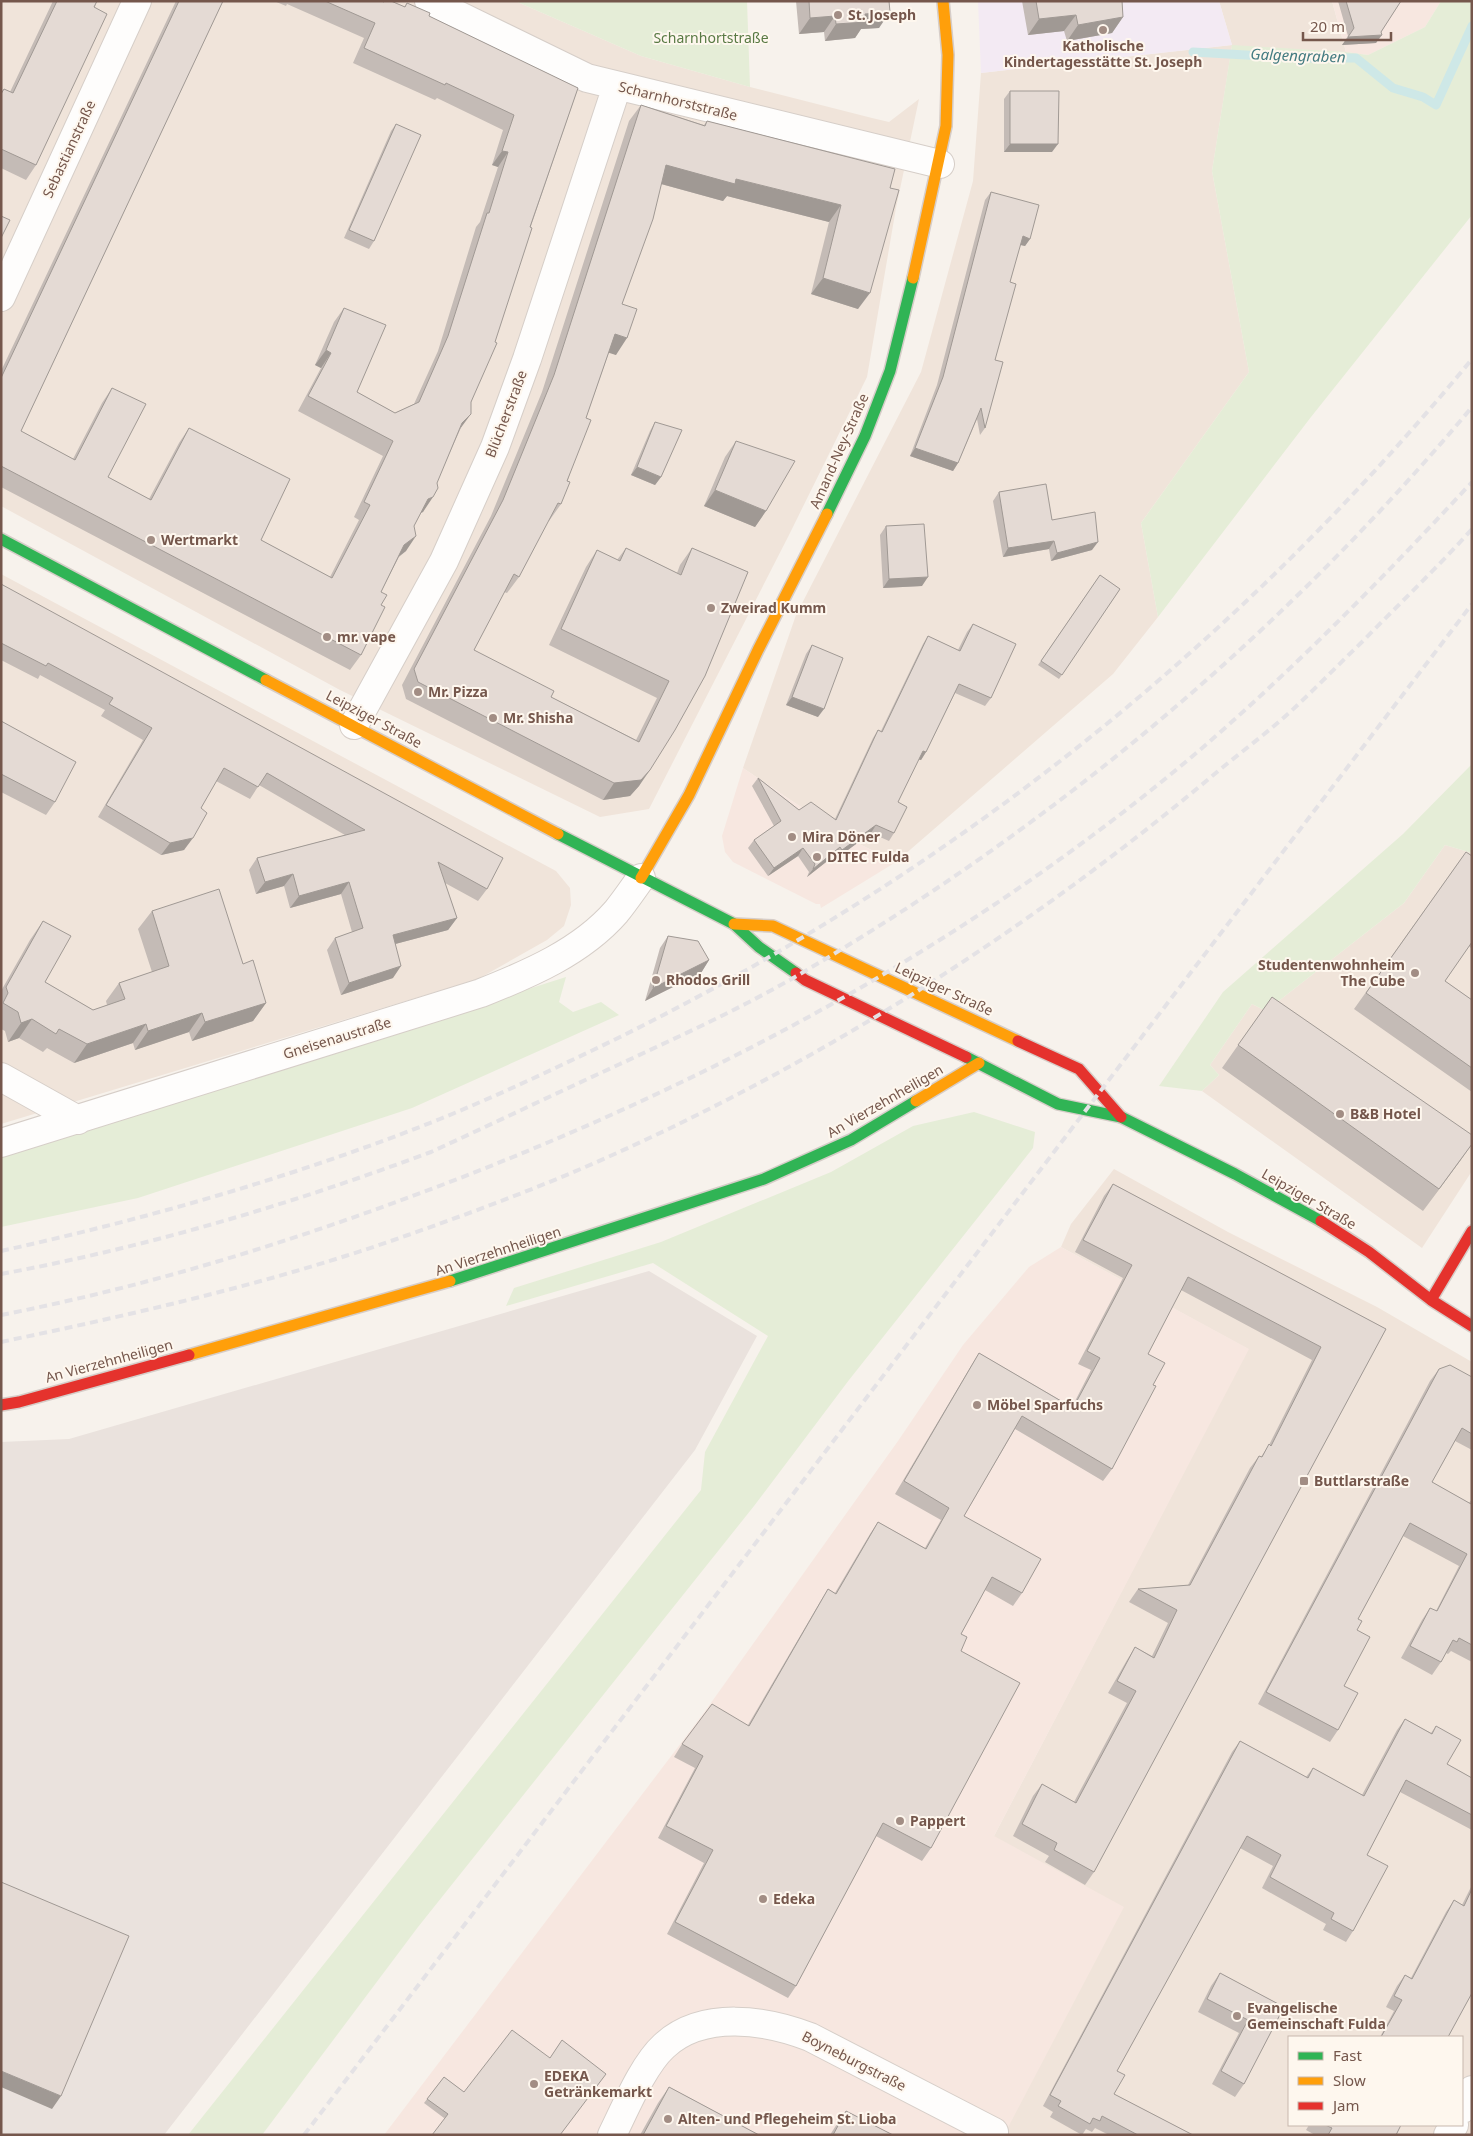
<svg xmlns="http://www.w3.org/2000/svg" width="1473" height="2136" font-family="'Noto Sans',sans-serif">
<rect width="100%" height="100%" fill="#f7f2ec"/>
<path fill="#f0e4da" fill-rule="evenodd" d="M1,1h514l126,55 109,31 122,31 17,4 30,-23 -23,109 -29,169 -78,158 -140,274 -49,8 -260,-127 -339,-184z
M1219,1h113l14,51 -114,-6 -20,125 37,201 -108,151 17,94 -45,57 -217,188 -49,-24 -104,-70 53,-153 125,-243 52,-191 8,-108 251,-28z
M1,574l555,297 14,17 1,17 -7,21 -17,14 -69,39 -477,145z
M1445,845l27,8v318l-50,77 -220,-157 17,-16 -9,-10 42,-61 14,7 138,-108z
M1114,1169l114,63 149,75 95,55v773h-468l-10,-299 254,-487 -187,-102 10,-23zM1289,2037h173v88h-173z"/>
<path fill="#f7e7e0" d="M1332,1h109l-16,26 -57,28 -22,-3z
M743,768l104,70 49,24 -75,46 -1,-4h-4l-83,-42 -8,-10 -3,-16z
M1061,1247l188,102 -255,487 130,71 -120,228h-620l319,-421 195,-273 65,-96 66,-78z"/>
<path fill="#eae2dd" d="M649,1271l108,65 -62,114 -531,685h-163v-693l68,-3z"/>
<path fill="#f3eaf3" d="M978,1h241l13,44 -251,28z"/>
<path fill="#e5edd7" d="M515,1h232l3,86 -109,-31z
M1441,1h31v214l-161,202 -153,200 -17,-94 108,-151 -37,-201 20,-126 114,7 22,3 57,-28z
M1472,764v89l-27,-8 -41,58 -138,108 -14,-7 -42,61 9,10 -17,16 -43,-5 64,-94 180,-158z
M566,977l-7,25 14,10 28,-10 18,13 -207,93 -274,90 -137,29v-70z
M974,1112l61,20 -2,16 -184,232 -95,126 -336,421 -156,208h-74l513,-645 4,-38 63,-116 -115,-73 -147,43 8,-18 147,-46 170,-70 82,-46z"/>
<g fill="none" stroke-linecap="round" stroke-linejoin="round">
<path stroke="#cee8e7" stroke-width="9" d="M1193,52l106,6h57l37,30 30,9 13,8 36,-79"/>
<defs>
<path id="street" d="M429,1l158,77 353,86
M1,297l136,-296
M354,725l90,-164 51,-114 32,-88 90,-273
M1,1077l77,43
M1,1143l480,-150c48,-19 100,-41 135,-81 9,-11 17,-23 25,-34
M1462,2109l10,-19
M612,2135c13,-26 31,-70 52,-89 39,-36 102,-26 146,-9l184,95
M1448,2135l6,-10"/>
<path id="fast" d="M827,514l38,-78 25,-65 23,-93
M1,539l265,141
M558,834l176,90 25,23 37,26
M966,1057l92,47 63,13 114,57 86,47
M450,1281l314,-102 87,-39 65,-39"/>
<path id="slow" d="M913,278l33,-152 2,-71 -5,-54
M266,680l292,154
M641,878l48,-83 69,-145 69,-136
M734,924l39,2 245,115
M916,1101l63,-38
M189,1355l261,-74"/>
<path id="jam" d="M796,973l9,7 161,77
M1018,1041l61,28 42,48
M1321,1221l48,31 62,48 41,26
M1431,1300l41,-69
M1,1405l18,-3 170,-47"/>
</defs>
<use href="#street" stroke="#d6cec8" stroke-width="30"/>
<use href="#fast" stroke="#d6cdc8" stroke-width="14"/>
<use href="#slow" stroke="#d6cdc8" stroke-width="14"/>
<use href="#jam" stroke="#d6cdc8" stroke-width="14"/>
<use href="#street" stroke="#fefdfc" stroke-width="28"/>
<use href="#fast" stroke="#30b455" stroke-width="11"/>
<use href="#slow" stroke="#ff9f0a" stroke-width="11"/>
<use href="#jam" stroke="#e5322d" stroke-width="11"/>
<path stroke="#e4e2e5" stroke-width="4" stroke-dasharray="8 5" stroke-linecap="butt" d="M1,1251c149,-33 296,-75 439,-132 59,-24 118,-52 176,-80 334,-165 619,-392 856,-680
M1,1274c147,-27 290,-70 430,-122 63,-29 126,-59 189,-88 60,-28 122,-56 180,-90 254,-148 483,-341 672,-567
M1,1315c138,-27 267,-66 398,-114 290,-106 567,-252 802,-452 96,-83 185,-174 271,-267
M1,1342c138,-29 275,-60 407,-107 54,-19 108,-39 161,-61 235,-100 453,-238 648,-402 24,-20 50,-39 73,-60 25,-23 49,-48 74,-72 36,-37 73,-72 108,-111
M304,2135l1168,-1531"/>
</g>
<path fill="#c4bbb6" d="M53,1h44l-61,164 -10,15 -25,-12v-76l3,-3 6,3z
M176,1h47l-202,430 52,28 29,-56 10,-15 -4,89 41,22 30,-56 10,-15 72,112 69,37 29,-57 -5,-3 29,-61 -85,-45 23,-43 -6,-3 19,-43 10,-14 13,84 38,21 19,-9 24,-53 38,-124 4,-5 18,-55 -6,-2 11,-35 -66,-32 -2,2 -82,-37 11,-25 -77,-34 -1,2 -12,-5h107l2,1 1,-1h7l13,6 3,-4 22,13 149,72 -107,314 -11,28 -37,82 -2,1 -7,13 -8,25 -7,6 -18,35v13l-20,50 -11,15 -349,-183v-116z
M796,1h93l-10,27 -18,1 -6,9 -30,3 -1,-9 -25,2z
M1022,1h100l1,16 -11,16 -45,8 -3,-10 -36,4z
M1338,1h63l-20,31 -5,11 -34,2 6,-9z
M1010,91l42,61h-48v-53z
M641,105l63,20 3,-4 188,48 -37,140 -47,-15 18,-72 -102,-26 -4,5 -62,-17 -39,120 -6,51 -7,-3 -23,66 -25,86 -12,17h-1l-29,56 -12,16 -3,-1 -30,58 77,47 85,43 21,-42 -108,-53 37,-78 11,-17 20,10 9,-12 51,25 3,-8 12,-17 56,24 -109,214 -9,10 -27,4 -197,-101 -4,-14 89,-169 51,-124 87,-271z
M396,124l-22,117 -5,8 -25,-11 47,-107z
M991,192l39,47 -5,7 -5,-1 -10,37 -15,78 -10,68 -5,7 -3,-16 -19,44 -5,8 -43,-15 27,-71 48,-185z
M655,422l6,55 -6,8 -24,-10 19,-44z
M736,441l30,70 -11,16 -51,-21 21,-49z
M999,492l53,28 40,30 -41,11 -2,-12 -46,8 -10,-56z
M886,526l36,60 -39,2 -3,-53z
M1100,575l20,14 -61,90 -21,-14z
M1,584l486,305 -9,12 -33,-18 12,35 -9,12 -53,14 -2,34 -52,17 -14,-45 8,-12 17,-6 -11,-38 -51,14 -6,-22 -28,8 -7,-24 8,-12 88,-23 -86,-50 -9,14 -34,-18 -15,27 -17,42 -23,5 -63,-38 45,-77 -42,-24 4,-6 -65,-35 -2,4 -37,-19z
M973,624l18,74 -6,8 -30,-13 -29,59 -5,8 -3,-1 -20,43 -4,31 -5,8 -18,-8 -34,25 -2,-3 -28,22 2,-5 -11,-16 -30,20 -20,-28 6,-8 20,-14 -22,-40 6,-8 41,32 36,9 38,-81 5,-8 3,1 42,-87 5,-8 30,14 9,-18z
M812,645l6,72 -32,-12 20,-51z
M1,721l54,81 -9,13 -45,-23z
M1466,852l6,4v93l-3,-3 -24,35 27,19v92l-118,-83z
M152,911l91,53 23,39 -13,18 -61,20 -3,-9 -54,18 -2,-7 -59,20 -27,-15 -4,4 -24,-14 -11,4 -3,-11 -4,-2v-38l29,-51 13,-19 2,61 48,28 14,-5 -1,-4 13,-18 33,-11 -14,-43z
M668,936l41,24 -8,13 -56,28 15,-53z
M1272,997l200,147 -49,67 -201,-143z
M1113,1184l273,145 -292,543 -9,13 -40,-23 4,-6 -36,-20 20,-40 9,-12 32,18 53,-99 -19,-10 19,-33 8,-13 17,9 16,-33 -39,-21 9,-13 50,-4 62,-117 9,-12 2,1 8,-12 43,-85 -131,-70 -33,64 5,31 -41,84 -9,12 -88,-52 -51,87 58,77 -9,13 -28,-16 -24,44v17l-30,197 -9,13 -46,-25 -80,150 -8,12 -121,-64 37,-71 -46,-25 37,-70 -21,-11 8,-13 66,-19 72,-123 8,-13 7,4 35,-59 8,-12 47,26 16,-28 -46,-26 76,-128 8,-13 93,54 19,-37 -13,-6 45,-86 -48,-26 29,-56z
M1439,1369l33,8v73l-17,-9 -23,41 37,21 3,-4v163l-21,-11 -3,3 -2,-1 -5,9 -9,13 -31,-17 21,-38 8,-12 6,3 23,-45 -56,-30 -45,83 -1,11 -13,56 -6,44 -8,12 -72,-38 172,-323z
M1405,1719l26,14 5,-7 11,38 25,14v52l-72,-38 -33,63 -14,76 -7,11 -23,-12 3,-6 -64,-36 11,-22 -33,-18 -123,223 -3,23 79,41h-84l-14,-7 -3,4 -6,-3 -4,6 -32,-18 3,-5 -10,-6 189,-354 8,-11 66,36 7,-9 49,27 35,-65z
M1472,1885v108l-24,44h-68l14,-26 -8,-4 11,-21 8,-11 6,3 35,-66 8,-12 8,5z
M1220,1973l64,34 -40,77 -9,13 -23,-13 27,-51 -41,-21 13,-26z
M550,2058l-106,60 -20,-15 20,-26 20,15z
M669,2087l90,48h-119l18,-32z
M846,2111l47,24h-63l5,-8z
M1309,2125h92l-5,10h-81l-9,-5z"/>
<path fill="#a09994" d="M890,12l-11,16 -18,1 -6,9 -30,3 11,-17 29,-10z
M1076,15l-12,16 -36,4 11,-16z
M835,16l-11,16 -25,2 11,-16z
M1123,17l-11,16 -45,8 11,-16z
M1382,35l-6,8 -34,2 6,-8z
M1010,144h48l-6,8h-48z
M502,151l6,1 -10,15 -6,-2z
M666,165l70,14 105,26 -12,17 -102,-26 -4,5 -69,-19z
M1023,236l7,3 -5,7 -8,-2z
M823,278l47,15 -12,16 -47,-15z
M615,334l12,4 -11,17 -13,-4z
M326,350l5,3 -10,15 -6,-3z
M471,414l-11,15 2,-6z
M915,448l43,15 -5,8 -43,-15z
M637,467l24,10 -6,8 -24,-10z
M715,490l51,21 -11,16 -51,-21z
M433,497l-10,15 -5,2 10,-15z
M416,536l-10,15 -12,9 10,-15z
M1054,541l-5,8 -46,8 5,-9z
M1098,542l-6,8 -41,11 6,-8z
M928,577l-6,9 -39,2 6,-9z
M792,697l32,12 -6,8 -32,-12z
M923,751l3,1 -5,8 -4,-1z
M650,770l-11,16 -9,10 -27,4 11,-17z
M876,825l-5,8 -34,25 5,-8z
M193,838l-9,12 -23,5 9,-12z
M840,847l-5,8 -28,22 6,-8z
M803,848l-5,8 -30,20 6,-8z
M293,874l-9,12 -28,8 9,-12z
M349,882l-8,12 -51,14 9,-12z
M457,918l-9,12 -64,17 9,-12z
M709,960l-8,13 -56,28 8,-13z
M401,966l-8,12 -52,17 8,-12z
M266,1003l-13,18 -61,20 13,-19z
M202,1013l-13,19 -54,18 13,-19z
M32,1019l-13,19 -11,4 13,-19z
M146,1024l-13,19 -59,20 13,-19z
M1472,1144l-12,17 -37,50 16,-22z
M1,2071l60,25 -9,13 -51,-22z"/>
<path fill="#e4dad4" stroke="#a09994" d="M57,1h40l-3,6 13,7 -71,151 -35,-16v-55l3,-5 9,4z
M179,1h44l-202,430 54,29 37,-72 34,16 -38,73 43,23 38,-72 101,51 -29,61 71,38 38,-73 -6,-3 29,-61 -85,-45 23,-43 -5,-3 18,-42 42,17 -29,67 38,21 24,-11 29,-66 39,-123h2l19,-61 -6,-1 12,-36 -68,-32 -1,2 -81,-37 11,-25 -50,-22h56l3,1 1,-1h6l14,6 2,-4 23,10 -1,3 149,72 -48,139 2,1 -37,114 2,1 -26,59v12l-9,9 -25,60 1,5 -5,9 -5,2 -14,27 2,10 -12,9 -23,47 6,3 -6,10 4,2 -24,48 -360,-189v-88z
M809,1h80l1,11 -25,2 1,8 -30,2 -1,-8 -25,2z
M1036,1h86l1,16 -45,8 -2,-10 -37,4z
M1346,1h55l-20,31 1,3 -34,2 6,-9z
M1010,91h49l-1,53h-48z
M641,105l64,21 2,-5 188,48 -5,19 9,2 -29,103 -47,-15 18,-73 -105,-26 -1,5 -69,-19 -13,54 -31,85 15,5 -10,29 -12,-4 -29,84 5,2 -24,61 3,1 -9,22 -3,-1 -39,74 -5,-3 -40,76 80,41 -3,6 88,45 30,-61 -108,-52 36,-79 23,11 6,-13 55,27 11,-27 56,24 -43,104 -30,54 -25,40 -9,10 -27,3 -196,-101 -4,-13 89,-169 51,-125z
M396,124l25,11 -47,106 -25,-11z
M991,192l48,13 -9,34 -7,-3 -13,46 6,2 -21,76 8,2 -18,66 -4,-20 -23,55 -43,-15 28,-71z
M1,216l9,4 -9,18z
M655,422l27,8 -21,47 -24,-10z
M736,441l59,20 -29,50 -51,-21z
M1046,484l6,36 43,-8 3,30 -41,11 -3,-12 -46,7 -9,-56z
M924,524l4,53 -39,2 -3,-53z
M1100,575l20,14 -58,86 -21,-14z
M1,584l502,274 -16,31 -49,-27 19,56 -64,17 8,31 -52,17 -14,-45 28,-10 -14,-46 -50,14 -6,-22 -28,8 -8,-24 108,-28 -98,-57 -9,14 -34,-19 -23,40 6,5 -14,25 -23,5 -64,-38 46,-77 -43,-24 4,-6 -65,-35 -2,3 -45,-23z
M973,624l43,20 -25,54 -32,-14 -33,68 -3,-1 -25,51 9,5 -13,26 -18,-8 -34,25 -2,-3 -27,22 2,-5 -12,-16 -29,20 -20,-28 27,-19 -23,-43 41,32 12,-8 25,18 42,-90 4,2 46,-96 32,15z
M812,645l31,13 -19,51 -32,-12z
M1,721l75,41 -21,40 -54,-28z
M1466,852l6,4v86l-27,39 27,19v68l-106,-75z
M219,889l24,75 10,-4 13,43 -61,19 -3,-9 -54,18 -2,-7 -59,20 -28,-15 -3,5 -24,-15 -11,4 -3,-11 -15,-9 5,-10 -2,-6 37,-66 28,15 -26,46 48,28 32,-11 -6,-16 50,-17 -17,-55z
M668,936l30,5 11,19 -56,28z
M1272,997l200,138v9l-33,45 -201,-144z
M1113,1184l273,145 -292,543 -40,-22 3,-7 -35,-19 20,-40 34,19 60,-112 -19,-10 18,-34 19,11 23,-48 -39,-21 52,-4 69,-129 3,1 7,-13 2,2 50,-99 -133,-70 -40,77 17,9 -12,22 3,1 -44,83 -90,-53 -58,100 77,43 -19,34 -30,-16 -31,57 6,3 -6,14 59,32 -89,165 -48,-25 -87,163 -121,-64 38,-72 -47,-24 37,-70 -21,-12 30,-40 37,22 79,-137 8,5 42,-72 48,27 23,-41 -45,-27 75,-128 94,55 27,-50 -13,-7 45,-86 -49,-25z
M1450,1365l22,12v57l-10,-6 -30,54 39,22 1,-2v143l-13,-7 -2,4 -4,-2 -12,22 -31,-16 20,-38 7,3 30,-57 -57,-31 -52,96 4,2 -5,9 13,7 -26,49 14,7 -20,37 -72,-38 173,-323z
M1405,1719l27,15 4,-8 25,14 -14,24 25,14v37l-66,-35 -39,75 21,11 -35,65 -22,-12 3,-6 -64,-36 11,-22 -34,-19 -130,235 8,4 -11,19 79,41h-55l-36,-19 -2,5 -7,-3 -3,6 -32,-18 3,-5 -11,-6 190,-354 68,37 5,-10 51,28z
M1,1882l128,54 -68,160 -60,-25z
M1472,1889v104l-24,44h-67l21,-37 -8,-4 11,-21 7,4 42,-79 10,6z
M1220,1973l64,34 -40,77 -23,-13 27,-51 -41,-21z
M512,2030l38,28 12,-18 44,34 -46,61h-128l16,-21 -21,-15 17,-22 20,15z
M669,2087l90,48h-116z
M846,2111l47,24h-60z
M1325,2125h76l-5,10h-68l4,-7z"/>
<g fill="#a28d84" stroke="#fef7ee" stroke-width="2">
<circle cx="838" cy="15" r="5"/>
<circle cx="1103" cy="30" r="5"/>
<circle cx="151" cy="540" r="5"/>
<circle cx="711" cy="608" r="5"/>
<circle cx="327" cy="637" r="5"/>
<circle cx="418" cy="692" r="5"/>
<circle cx="493" cy="718" r="5"/>
<circle cx="792" cy="837" r="5"/>
<circle cx="817" cy="857" r="5"/>
<circle cx="1415" cy="973" r="5"/>
<circle cx="656" cy="980" r="5"/>
<circle cx="1340" cy="1114" r="5"/>
<circle cx="977" cy="1405" r="5"/>
<rect x="1299" y="1476" width="10" height="10" rx="2.5"/>
<circle cx="900" cy="1821" r="5"/>
<circle cx="763" cy="1899" r="5"/>
<circle cx="1237" cy="2016" r="5"/>
<circle cx="534" cy="2084" r="5"/>
<circle cx="668" cy="2119" r="5"/>
</g>
<g text-anchor="middle" stroke-width="4" stroke-linejoin="round" paint-order="stroke">
<g font-size="14" font-weight="bold" fill="#75574c" stroke="#fef7ee" text-anchor="start">
<text x="848" y="20">St. Joseph</text>
<text x="1103" y="51" text-anchor="middle">Katholische<tspan x="1103" dy="16">Kindertagesstätte St. Joseph</tspan></text>
<text x="161" y="545">Wertmarkt</text>
<text x="721" y="613">Zweirad Kumm</text>
<text x="337" y="642">mr. vape</text>
<text x="428" y="697">Mr. Pizza</text>
<text x="503" y="723">Mr. Shisha</text>
<text x="802" y="842">Mira Döner</text>
<text x="827" y="862">DITEC Fulda</text>
<text x="1405" y="970" text-anchor="end">Studentenwohnheim<tspan x="1405" dy="16">The Cube</tspan></text>
<text x="666" y="985">Rhodos Grill</text>
<text x="1350" y="1119">B&amp;B Hotel</text>
<text x="987" y="1410">Möbel Sparfuchs</text>
<text x="1314" y="1486">Buttlarstraße</text>
<text x="910" y="1826">Pappert</text>
<text x="773" y="1904">Edeka</text>
<text x="1247" y="2013">Evangelische<tspan x="1247" dy="16">Gemeinschaft Fulda</tspan></text>
<text x="544" y="2081">EDEKA<tspan x="544" dy="16">Getränkemarkt</tspan></text>
<text x="678" y="2124">Alten- und Pflegeheim St. Lioba</text>
</g>
<g font-size="14" fill="#597a44" stroke="#fef7ee">
<text x="711" y="43">Scharnhortstraße</text>
</g>
<g font-size="14" fill="#75574c" stroke="#fef7ee">
<text transform="translate(678 101) rotate(14)" y="5">Scharnhorststraße</text>
<text transform="translate(69 149) rotate(-65)" y="5">Sebastianstraße</text>
<text transform="translate(506 414) rotate(-69)" y="5">Blücherstraße</text>
<text transform="translate(839 451) rotate(-66)" y="5">Amand-Ney-Straße</text>
<text transform="translate(374 719) rotate(28)" y="5">Leipziger Straße</text>
<text transform="translate(944 989) rotate(25)" y="5">Leipziger Straße</text>
<text transform="translate(337 1038) rotate(-17)" y="5">Gneisenaustraße</text>
<text transform="translate(885 1101) rotate(-30)" y="5">An Vierzehnheiligen</text>
<text transform="translate(1309 1199) rotate(30)" y="5">Leipziger Straße</text>
<text transform="translate(498 1251) rotate(-18)" y="5">An Vierzehnheiligen</text>
<text transform="translate(109 1361) rotate(-15)" y="5">An Vierzehnheiligen</text>
<text transform="translate(854 2061) rotate(27)" y="5">Boyneburgstraße</text>
</g>
<g font-size="15" font-style="italic" fill="#437b81" stroke="#fef7ee">
<text transform="translate(1298 56) rotate(2)" y="5">Galgengraben</text>
</g>
</g>
<rect width="1473" height="2136" fill="none" stroke="#75574c" stroke-width="5"/>
<rect x="1288" y="2036" width="175" height="90" fill="#fef7ee" stroke="#c7b7ad"/>
<rect x="1298" y="2052" width="25" height="8" fill="#30b455" stroke="#c7b7ad"/>
<text x="1333" y="2061" font-size="15" fill="#75574c">Fast</text>
<rect x="1298" y="2077" width="25" height="8" fill="#ff9f0a" stroke="#c7b7ad"/>
<text x="1333" y="2086" font-size="15" fill="#75574c">Slow</text>
<rect x="1298" y="2102" width="25" height="8" fill="#e5322d" stroke="#c7b7ad"/>
<text x="1333" y="2111" font-size="15" fill="#75574c">Jam</text>
<path d="M1303 32v8h88v-8" fill="none" stroke="#75574c" stroke-width="2.5"/>
<text x="1310" y="32" font-size="15" fill="#75574c" stroke="#fef7ee" stroke-width="4" paint-order="stroke">20 m</text>
</svg>
